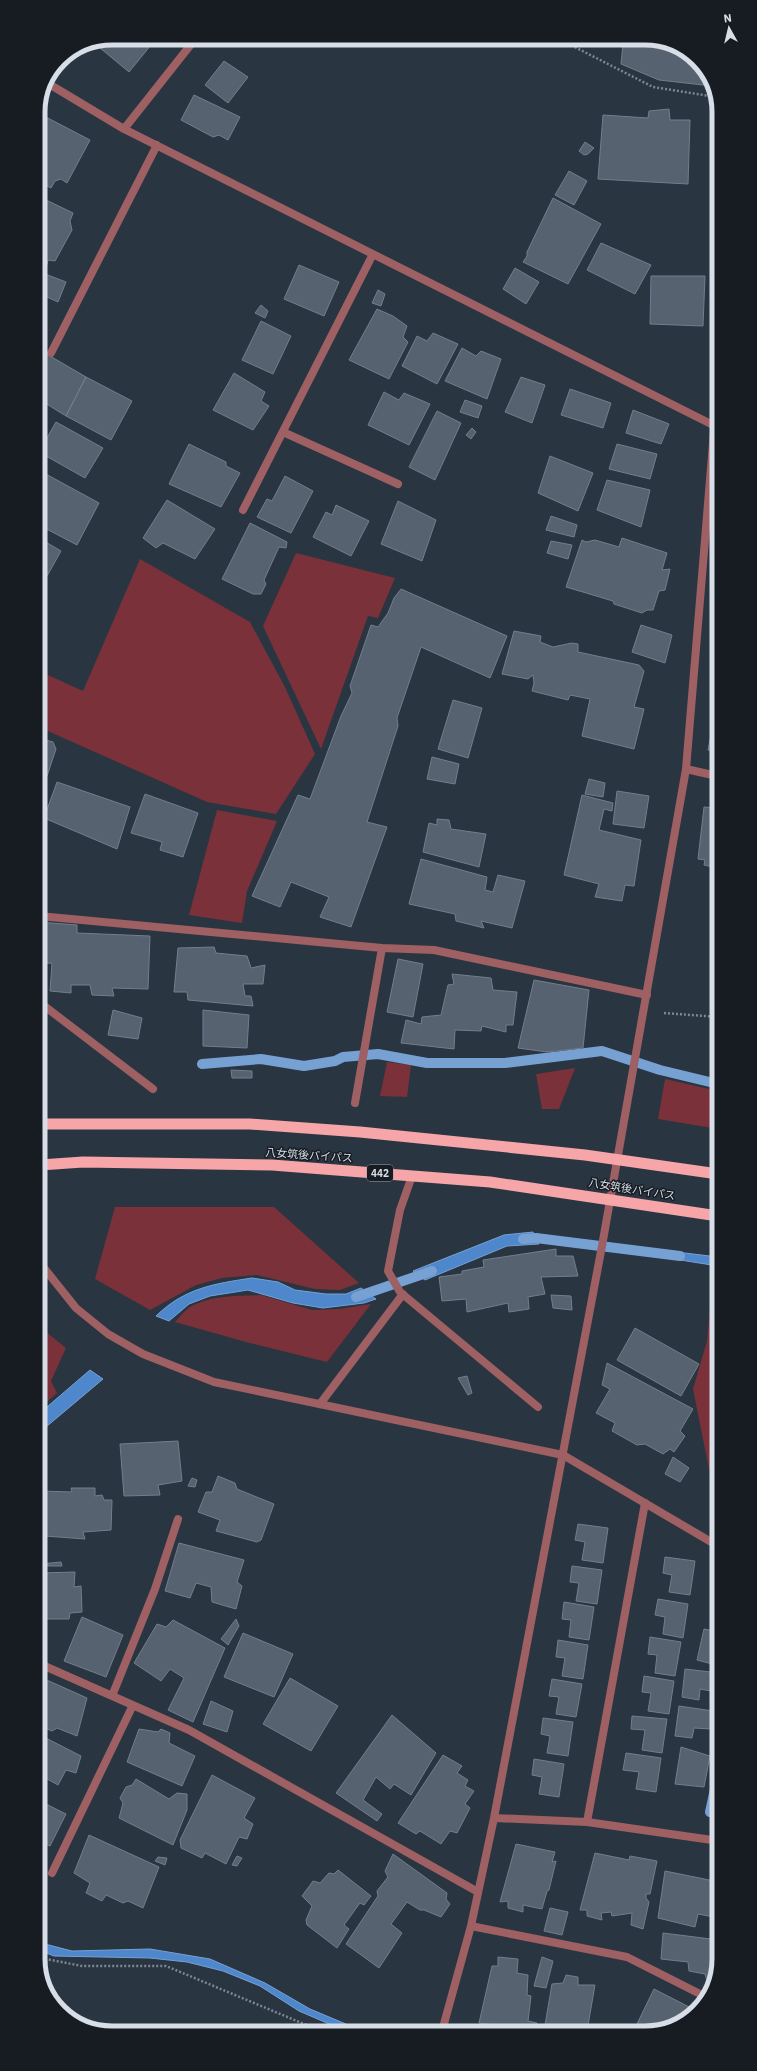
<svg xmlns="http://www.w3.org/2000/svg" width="757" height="2071" font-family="'IBM Plex Sans','Noto Sans JP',sans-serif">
<rect width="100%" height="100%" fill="#2a3542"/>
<path fill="#7a3139" d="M296,553l99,25 -17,40 -10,-2 -47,133 -58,-123z
M140,559l110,63 35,65 30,67 -39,60 -69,-12 -168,-75v-56l44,20z
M217,810l60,11 -30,70 -5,32 -53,-8z
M387,1062l24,3 -4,32 -27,-1z
M575,1068l-16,41h-17l-6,-35z
M665,1079l53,12v38l-60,-10z
M115,1207h159l85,76 -19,7 -25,-1 -58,-14 -35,3 -26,7 -46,25 -55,-31z
M718,1292v206l-6,-14 -19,-95 14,-48 4,-43z
M261,1295l51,15 28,-1 31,-5 -44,58 -81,-20 -71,-20c5,-5 10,-12 15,-15 21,-12 48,-11 71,-12z
M40,1327l26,21 -15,33 6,12 -17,15z"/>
<path fill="#4e87cb" stroke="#77a1d3" d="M533,1232l6,12 -32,2 -82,34 -12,-9 91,-36z
M668,1251l50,6v9l-50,-8z
M252,1278l26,4 17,8 31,4h20l15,-6 15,11 -12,4 -41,5 -30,-5 -45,-13 -38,6 -21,8 -20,17 -13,-5c29,-28 57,-32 96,-38z
M90,1370l13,9 -63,53v-19z
M41,1943l31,8 78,-2 60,10 55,24 45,26 55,23h-17l-49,-21 -39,-25 -37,-15 -36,-9 -37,-4 -96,-2 -13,-5z"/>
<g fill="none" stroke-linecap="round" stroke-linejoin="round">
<path stroke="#77a1d3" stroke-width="10" d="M202,1064l59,-5 43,7 31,-5 8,-4 35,-3 49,9h78l97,-12 58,19 58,14
M523,1239l13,-1 144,18
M356,1297l76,-26
M710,1812l9,-41"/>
</g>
<path fill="#576271" stroke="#727e8d" d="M112,38h29l10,7 -22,27 -35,-29z
M623,44l56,5 11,4 22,33 -53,-6 -38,-16z
M224,61l24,16 -20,26 -23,-18z
M194,95l46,22 -12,23 -9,-5 -6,2 -32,-17z
M669,109l1,11h20l-2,64 -90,-5 5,-64 45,3 1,-7z
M44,116l46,24 -23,43 -6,-4 -6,2 -4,7 -10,-5 -3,1v-59z
M585,142l9,6 -6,6 -4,1 -5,-4z
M569,171l18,10 -13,24 -19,-10z
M38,196l35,17 -3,8 2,9 -17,31 -7,-1 -2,8 -8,-4z
M553,198l48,26 -33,60 -45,-22 4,-6v-4z
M601,243l50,22 -16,29 -48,-24z
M299,265l40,17 -15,34 -40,-17z
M515,268l24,14 -13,22 -23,-15z
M40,272l26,10 -8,20 -20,-9v-18z
M651,276h54l-2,50 -53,-2z
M378,290l7,4 -4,12 -9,-3z
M261,305l7,6 -3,7 -10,-5z
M377,309l16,7 14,10 -4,11 5,5 -19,37 -40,-19z
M261,321l30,15 -18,38 -31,-14z
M433,333l25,11 -21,40 -35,-18 15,-30 10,5z
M462,348l14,8 5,-5 20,8 -14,40 -42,-18z
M38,349l48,28 -20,39 -21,-13 -5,7 -1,-1z
M234,373l31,19 -4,9 8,5 -16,24 -40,-20z
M86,377l46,24 -21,39 -45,-24z
M521,377l24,8 -13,38 -27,-11z
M570,389l41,14 -8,25 -42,-13z
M384,392l15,8 5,-7 26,11 -21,41 -41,-20z
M465,400l17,6 -4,12 -18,-6z
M633,410l36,14 -8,20 -35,-11z
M437,411l24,12 -26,57 -26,-13z
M56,422l47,26 -18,30 -46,-26z
M472,428l4,4 -5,7 -5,-4z
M189,444l37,18v4l14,7 -19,34 -52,-23z
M617,444l40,10 -7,25 -41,-10z
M550,456l43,17 -15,38 -40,-18z
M44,473l55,30 -22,42 -38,-20v-43z
M285,476l28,15 -22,42 -34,-16 10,-18 5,2z
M607,480l43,10 -9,37 -44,-17z
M167,500l48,29 -20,30 -32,-16 -7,5 -13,-10z
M398,501l38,19 -14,41 -41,-17z
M336,505l33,16 -18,35 -38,-19 13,-25 6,3z
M551,516l26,9 -3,12 -28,-7z
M250,523l37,19 -1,6 -7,-1 -15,33 2,4 -5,10h-8l-31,-15z
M39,538l22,13 -19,34 -3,-2z
M622,538l45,15 -5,17 8,-1 -5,21 -6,1 -6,19h-6l-5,3 -28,-9 -1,-3 -47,-14 16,-47 4,2 9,-2 24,7z
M551,541l21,4 -4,14 -21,-6z
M401,589l106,47 -17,42 -69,-31 -24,71 1,8 -31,96 20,5 -36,100 -31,-10 9,-20 -38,-15 -11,25 -28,-11 46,-101 12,4 31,-83 11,-23 -2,-7 21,-61 7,2 10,-14 6,-15z
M641,625l31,10 -7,28 -33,-11z
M514,631l27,5 -1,6 13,5 19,-4 6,1v8l61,13 5,6 -10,36 10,2 -10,40 -52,-13 8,-37 -20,-4 -2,5 -36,-9 2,-8 -1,-8 -5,4 -26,-5z
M453,700l29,8 -14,50 -30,-9z
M717,704v48l-9,-2z
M39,738l14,4 3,7 -13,39 -4,-2z
M432,757l27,7 -4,20 -28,-5z
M589,779l16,4 -2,14 -18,-3z
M57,782l73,25 -13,42 -73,-31z
M617,791l32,5 -5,32 -31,-4z
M145,794l53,19 -15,44 -23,-7 2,-8 -31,-9z
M582,795l31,8 -1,8 -8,-2 -5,21 42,10 -7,46 -9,-1 -3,16 -27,-4 4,-13 -35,-9z
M704,807l13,1v60l-13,-3 1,-5 -7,-1z
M437,819l12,1 2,9 35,5 -7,33 -56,-15 6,-29 8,2z
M421,859l66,18 -2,13 8,2 5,-17 27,6 -13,47 -31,-7 3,7 -28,-7 -1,-7 -46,-10z
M39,922l38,3v8l73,3 -2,53 -36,-1 2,8 -22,-1 -2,-10h-19v8l-21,-2 2,-28 -13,1z
M214,947l2,6 31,3 4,12 14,-3 -2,19h-20l2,12h6l2,10 -65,-6 -1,-8h-13l4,-44z
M398,959l25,5 -10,53 -26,-5z
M452,974l39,4 2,12 24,2 -4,33h-7v7l-24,-6 -1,5 -26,-1 -1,19 -53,-6 5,-23 15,4 1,-7 19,-2 7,-30 6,-1z
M534,980l55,10 -6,58 -36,4 -29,-4z
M113,1010l29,8 -4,21 -30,-4z
M203,1010l46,5 -2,33 -44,-2z
M231,1070l21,1v7h-20z
M556,1249v7h17l5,20 -37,1 4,17 -17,3 1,12 -20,3 -1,-9 -41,9 -1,-13 -24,2 -3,-24 23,-3v-3l22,-4 -1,-7z
M551,1295l20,1 1,14 -19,-2z
M635,1328l64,36 -18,32 -64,-36z
M607,1363l86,46 -13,22 5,5 -11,16 -4,-3 -7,5 -18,-10 -8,1 -25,-14 3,-8 -19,-10 14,-24 -8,-4z
M467,1376l5,17 -4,2 -10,-17z
M178,1441l4,40 -24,4 2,10 -36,1 -4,-52z
M673,1457l16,11 -9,14 -15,-8z
M218,1476l17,7 2,6 37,15 -13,36 -4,2 -41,-11 4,-11 -22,-8 8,-20h6z
M192,1478l5,2 -2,7 -7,-1z
M71,1488h24v8l7,-1 2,5h8l-1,30 -28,2 2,7 -40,-3 -1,-8h-4v-37l32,1z
M578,1524l30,4 -5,35 -21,-3 3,-18 -10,-2z
M179,1543l65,17 -7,22 5,4 -6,23 -24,-7 -1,-15 -15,-4 -6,15 -25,-7z
M665,1557l30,4 -5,34 -21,-3 3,-17 -9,-2z
M61,1562l1,4h-22v-2z
M572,1566l30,4 -5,34 -21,-3 3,-18 -9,-1z
M75,1572l-1,15 7,-1 1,26 -12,1 -1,6h-29v-46z
M658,1599l30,5 -5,34 -20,-4 2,-17 -10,-2z
M564,1602l30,5 -5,33 -20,-3 2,-17 -9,-1z
M82,1617l41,18 -17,42 -42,-16z
M236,1619l3,7 -11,19 -7,-6z
M173,1620l52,28 -32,74 -25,-12 16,-32 -14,-9 -9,12 -27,-18 23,-39 9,3z
M704,1629l15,3v21h-4l1,12 -19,-5z
M243,1633l50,21 -19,43 -50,-20z
M650,1637l31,5 -6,34 -20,-3 2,-18 -9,-1z
M558,1640l30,5 -5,34 -21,-3 3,-18 -9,-1z
M685,1669l34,4 -2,19 -17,-3 -1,11 -17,-3z
M644,1676l30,5 -5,33 -21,-3 3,-18 -9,-1z
M40,1677l47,21 -10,38 -20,-8 -5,3 -12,-5z
M290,1678l48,28 -27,45 -48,-27z
M552,1679l30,5 -6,33 -20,-3 3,-17 -10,-1z
M211,1701l22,10 -6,21 -24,-8z
M679,1706l34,5 -2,18 -17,-1 -2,10 -17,-2z
M392,1715l44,38 -25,42 -17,-11 -4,5 -14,-12 -13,23 19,14 -5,7 -41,-28z
M632,1716l35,3 -5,34 -20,-3 3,-20 -14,-1z
M543,1718l30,4 -5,34 -21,-3 3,-17 -9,-2z
M139,1729l19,3 3,-3 9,4 -1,10 26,13 -13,30 -55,-24z
M40,1735l41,21 -5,17 -10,-3 -8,15 -18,-10z
M681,1747l29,9 -6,31 -29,-3z
M626,1753l35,5 -5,34 -20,-3 3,-17 -16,-2z
M443,1755l19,11 -5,7 11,7 -3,6 9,5 -9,13 5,4 -13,25 -7,-2 -9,13 -21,-13 -4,3 -18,-11z
M534,1759l30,5 -5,33 -20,-3 3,-17 -10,-2z
M212,1775l43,23 -11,20 9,6 -6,15 -8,-2 -13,27 -21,-11 -3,5 -21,-10 -1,-8z
M136,1779l33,20 8,-6 10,1v16l-14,35 -54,-27 4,-15 -3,-5 6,-11 6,-2z
M40,1801l26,13 -16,32 -10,-4z
M89,1835l70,32 -16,41 -15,-7 -5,2 -17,-8 -4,6 -16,-8 4,-10 -16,-10z
M516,1844l39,8 -3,10 4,-1 -7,29 -2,1 -5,18 -19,-4v7l-15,-4v-7l-8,1z
M595,1853l34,7 1,-4 27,5 -7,33h-4v4l3,4 -6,27 -12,-4 1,-12 -20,3 -1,-4 -10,1 1,7 -15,-4v-6h-7z
M393,1854l54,39 -1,6 4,5 -9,13 -17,-7h-4l-13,-8 -16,22 11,9 -23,35 -33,-24 32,-48 -1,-5 11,-14 -3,-6z
M237,1856l5,2 -5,8 -5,-1z
M158,1857l9,1 -2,7 -10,-4z
M338,1870l33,26 -7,9 -4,-2 -16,22 5,4 -12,19 -30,-23 -1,-5 6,-14 -10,-10 11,-15 7,2 9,-10 5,1z
M665,1871l54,11v36l-21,-4 -3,13 -37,-9z
M550,1908l18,4 -6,23 -18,-4z
M663,1933l56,7v20l-8,22 -4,-1 -2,-7 -16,-3 -1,-9 -27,-3z
M498,1957l20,2 -1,14 11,2 -1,20 4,1 -3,25 9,2 -2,8h-24l2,-3 -34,-5 13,-57h6z
M542,1957l11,4 -7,27 -12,-2z
M566,1975l12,2v8h17l-8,46h-43l8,-47 11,-1z
M654,1989l41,21 -30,20 -19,1 -10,-5z"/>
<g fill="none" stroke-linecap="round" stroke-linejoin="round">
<path stroke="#7d8691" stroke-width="2.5" stroke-dasharray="2 2" stroke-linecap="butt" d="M557,38l96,49 63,10
M664,1013l54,4
M41,1958l41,8h84l157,66"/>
<path stroke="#9e6063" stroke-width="8" d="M39,916l343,32 52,2 213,45
M39,1002l114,87
M355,1103l27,-155"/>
<path stroke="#9e6063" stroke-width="8" d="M49,84l75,45 593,298
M124,129l72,-91
M51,353l106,-208
M283,432l115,52
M243,510l130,-256
M686,769l31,7
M412,1176l-12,34 -12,61 12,21 138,115
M320,1404l83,-110
M40,1664l149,66 289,162
M112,1696l43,-107 23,-70
M494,1818l93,4 132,19
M587,1822l58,-319
M52,1873l81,-168
M471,1926l156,31 79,40
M442,2031l29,-105 23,-108 108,-572 84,-477 31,-374"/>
<path stroke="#9e6063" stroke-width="8" d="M40,1263l36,45 32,26 35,20 71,28 349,73 155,91"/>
<path stroke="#f6a5a9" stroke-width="11" d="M39,1124h211l110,8 225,23 133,19
M40,1165l43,-3 189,3 218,17 228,34"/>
</g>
<g text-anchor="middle" stroke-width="3" stroke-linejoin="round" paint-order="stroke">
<rect fill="#171c22" stroke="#9da4ac" stroke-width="1" x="367" y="1165" width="26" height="16" rx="3"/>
<g font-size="10" font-weight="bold" fill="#d7dee7">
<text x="380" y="1177">442</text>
</g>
<g font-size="11" fill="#d7dee7" stroke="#171c22">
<text transform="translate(309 1155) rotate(4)" y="4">八女筑後バイパス</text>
<text transform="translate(632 1189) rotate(9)" y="4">八女筑後バイパス</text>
</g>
</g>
<path d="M0 0H757V2071H0ZM112 45H645A67 67 0 0 1 712 112V1959A67 67 0 0 1 645 2026H112A67 67 0 0 1 45 1959V112A67 67 0 0 1 112 45Z" fill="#171c22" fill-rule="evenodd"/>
<path fill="none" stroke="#d7dee7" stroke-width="5" d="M112 45H645A67 67 0 0 1 712 112V1959A67 67 0 0 1 645 2026H112A67 67 0 0 1 45 1959V112A67 67 0 0 1 112 45Z"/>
<g transform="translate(729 28) rotate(352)" stroke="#171c22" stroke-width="3" paint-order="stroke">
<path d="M0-3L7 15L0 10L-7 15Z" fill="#d7dee7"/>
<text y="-6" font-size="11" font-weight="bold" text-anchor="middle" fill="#d7dee7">N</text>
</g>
</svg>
